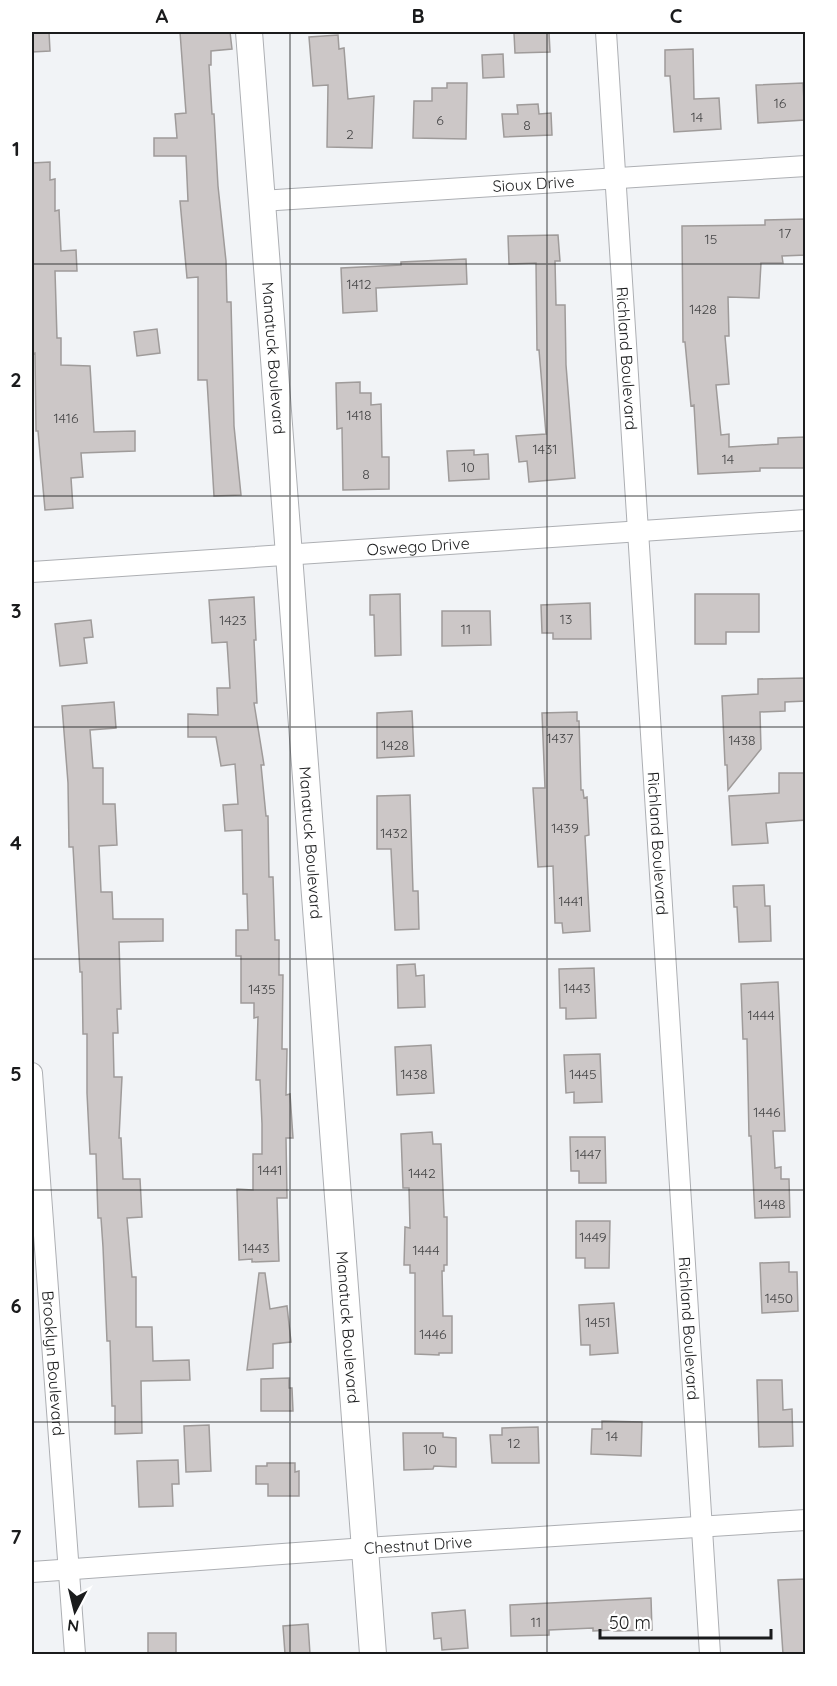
<svg xmlns="http://www.w3.org/2000/svg" width="837" height="1686" font-family="Quicksand,sans-serif">
<rect width="100%" height="100%" fill="#f1f3f6"/>
<path fill="#ccc7c7" stroke="#9f9b9a" stroke-width="1.5" d="M32,32h17l1,19 -18,1z
M180,32h50l2,17 -21,2v14h-2l3,49h2l4,72 8,75 1,41h4l3,124 7,69 -27,1 -7,-116h-9v-103l-11,1 -7,-77h8l-2,-45h-32v-18h23l-2,-24 11,-1z
M521,32h28l1,20 -35,1 -1,-20h7z
M338,35l1,14 5,-1 4,51 26,-3 -2,52 -45,-1 1,-62 -15,1 -4,-49z
M693,49l1,50 25,-1 2,31 -47,3 -4,-56h-5v-26z
M503,54l1,23 -21,1 -1,-23z
M447,83h20l-1,56 -53,-1 1,-37h18v-13h15z
M803,83l2,37 -47,3 -2,-38z
M538,104l1,10 12,-1 1,22 -48,2 -2,-23h16l-1,-9z
M50,162v18l5,-1v32l4,-1 2,41 15,-1 1,21h-22l2,67h4v27l29,1 4,66 41,-1v20l-54,2 2,24 -12,1 2,30 -28,2 -7,-79h-2l-1,-78 -3,1v-191z
M806,219v36l-24,1 1,7h-22l-2,35 -31,-1 1,39h-4l4,48 -13,1 5,50 8,-1v13l49,-3v-6l28,-1v31h-46v3l-62,3 -4,-69 -3,1 -6,-64h-2l-1,-116 83,-1v-5z
M558,235l2,26h-5l1,44h9l1,60 9,113 -46,4 -2,-21 -8,1 -3,-26 30,-2 -7,-84h-2l-1,-87 -27,1 -1,-28z
M466,259l1,25 -91,4 1,23 -34,2 -2,-45 60,-3v-3z
M157,329l3,24 -23,3 -3,-24z
M360,382v11h11v12l10,-1 1,53h7v32l-46,1 -1,-62 -5,1 -1,-46z
M474,450v5l14,-1 1,25 -40,2 -2,-30z
M400,594l1,61 -26,1 -1,-41h-4v-20z
M695,594h64v38h-33v12h-31z
M254,597l2,43h-2l3,63h-3l10,62h-3l5,51h2l1,61h4l2,63h4v35h4l-1,74h5l-1,46 4,-1 3,44h-7l1,60h-10l2,63 -27,1v-3l-13,1 -2,-71 16,1v-36h9v-30l-2,-44h-4l2,-63 -4,1v-15h-13v-47h-5v-26h12l-1,-36h-4l-1,-64 -17,1 -2,-26 15,-1 -3,-40 -14,2 -5,-29h-28v-23l30,1 -1,-27h13l-3,-46 -15,1 -3,-43z
M590,603l1,36h-38v-6h-11l-1,-28z
M442,611h48l1,34 -49,1z
M91,620l2,17 -9,1 3,25 -27,3 -5,-42z
M806,678v23l-21,1v9l-25,1 1,37 -33,41 -1,-25h-2l-3,-69 36,-2v-15z
M114,702l2,26 -26,2 3,38h10v36h12l2,41 -18,1 2,46h11l1,27h50v22l-44,1 2,67h-4l1,24h-5l1,44h8l-3,61h2l2,41h17l2,38 -15,1 5,59h4v50h16l1,34 36,-1 1,20 -49,1 1,52 -27,1v-28h-3l-2,-65h-3l-4,-94 -2,-29h-3l-2,-64h-6l-3,-61v-59h-4l-1,-62h-2l-7,-125h-4l-1,-64 -6,-77z
M412,711l2,45 -37,2v-45z
M577,712v9h2l2,69h2l1,8 3,-1 2,38 -4,1 5,95 -27,2 -1,-10h-7l-2,-57 -15,1 -5,-79h12l-3,-75z
M779,773h27v47l-40,3 2,20 -36,2 -3,-49 50,-3z
M410,795l3,96h5l1,38 -24,1 -4,-81h-14v-53z
M764,885l1,21h5l1,35 -32,1 -2,-35h-3l-1,-21z
M415,964l1,12 8,-1 1,32 -27,1 -1,-43z
M594,968l2,50 -30,1v-11h-6l-1,-39z
M778,982l7,149h-12l2,37 6,-1v12h8l1,38 -35,1 -4,-82h-2l-2,-97h-4l-2,-55z
M431,1045l3,48 -37,2 -2,-48z
M600,1054l2,48 -28,1v-11l-8,1 -2,-38z
M432,1132l1,12h8l3,69v4h3v48h-3v6h-2l1,45h9v37h-13v2l-24,-1v-81h-5v-8h-6l1,-38 5,1 -1,-40h-6l-2,-54z
M570,1137h35l1,46h-27v-12h-8z
M576,1221h34l-1,47h-24v-10h-9z
M789,1262v10h8l1,39 -36,2 -2,-50z
M259,1273h6l5,36 17,-3 4,36 -18,2v24l-26,2z
M614,1303l4,50 -28,2v-10h-9l-2,-40z
M289,1378v10h3l1,23h-32v-32z
M757,1380h25l1,30 9,-1 1,37 -34,1z
M602,1421l40,1 -1,34 -50,-2 1,-25h10z
M209,1425l2,46 -25,1 -2,-46z
M538,1427l1,36h-47l-2,-28h12v-7z
M403,1433h40v4l13,1v29l-22,-1 -1,3 -29,1z
M178,1460l1,24h-7l1,22 -34,1 -2,-46z
M267,1463h28v9l4,-1v25h-31v-12h-12v-18h11z
M806,1579v75h-23l-5,-74z
M651,1598l1,32 -38,1v-1l-21,1v-3l-44,2v5l-38,1 -1,-31z
M465,1610l3,38 -26,2 -1,-12 -7,1 -2,-26z
M308,1624l2,30h-25l-2,-28z
M148,1633h28v21h-28z"/>
<g fill="none" stroke-linecap="round" stroke-linejoin="round">
<defs>
<g id="minor">
<path id="s1" d="M606,32l104,1622"/>
<path id="s2" d="M261,201l545,-35"/>
<path id="s3" d="M32,572l774,-52"/>
<path id="s4" d="M32,1073l43,581"/>
<path id="s5" d="M32,1572l334,-24 440,-28"/>
</g>
<g id="tertiary">
<path id="s6" d="M249,32l124,1622"/>
</g>
</defs>
<use href="#minor" stroke="#adafb3" stroke-width="22"/>
<use href="#tertiary" stroke="#adafb3" stroke-width="28"/>
<use href="#minor" stroke="#fff" stroke-width="20"/>
<use href="#tertiary" stroke="#fff" stroke-width="26"/>
</g>
<path fill="none" stroke="#1a1b1c" stroke-width="1.5" stroke-opacity="0.55" d="M290,32v1622M547,32v1622M32,264h774M32,496h774M32,727h774M32,959h774M32,1190h774M32,1422h774"/>
<g text-anchor="middle" stroke-width="4.5" stroke-linejoin="round" paint-order="stroke">
<g font-size="14" fill="#464647">
<text x="780" y="108">16</text>
<text x="697" y="122">14</text>
<text x="440" y="125">6</text>
<text x="527" y="130">8</text>
<text x="350" y="139">2</text>
<text x="785" y="238">17</text>
<text x="711" y="244">15</text>
<text x="359" y="289">1412</text>
<text x="703" y="314">1428</text>
<text x="359" y="420">1418</text>
<text x="66" y="423">1416</text>
<text x="545" y="454">1431</text>
<text x="728" y="464">14</text>
<text x="468" y="472">10</text>
<text x="366" y="479">8</text>
<text x="566" y="624">13</text>
<text x="233" y="625">1423</text>
<text x="466" y="634">11</text>
<text x="560" y="743">1437</text>
<text x="742" y="745">1438</text>
<text x="395" y="750">1428</text>
<text x="565" y="833">1439</text>
<text x="394" y="838">1432</text>
<text x="571" y="906">1441</text>
<text x="577" y="993">1443</text>
<text x="262" y="994">1435</text>
<text x="761" y="1020">1444</text>
<text x="414" y="1079">1438</text>
<text x="583" y="1079">1445</text>
<text x="767" y="1117">1446</text>
<text x="588" y="1159">1447</text>
<text x="270" y="1175">1441</text>
<text x="422" y="1178">1442</text>
<text x="772" y="1209">1448</text>
<text x="593" y="1242">1449</text>
<text x="256" y="1253">1443</text>
<text x="426" y="1255">1444</text>
<text x="779" y="1303">1450</text>
<text x="598" y="1327">1451</text>
<text x="433" y="1339">1446</text>
<text x="612" y="1441">14</text>
<text x="514" y="1448">12</text>
<text x="430" y="1454">10</text>
<text x="536" y="1627">11</text>
</g>
<g font-size="16" fill="#1a1b1c" stroke="#fff">
<text dy="6" stroke="none"><textPath href="#s2" startOffset="273">Sioux Drive</textPath></text>
<text dy="6" stroke="none"><textPath href="#s6" startOffset="327">Manatuck Boulevard</textPath></text>
<text dy="6" stroke="none"><textPath href="#s1" startOffset="327">Richland Boulevard</textPath></text>
<text dy="6" stroke="none"><textPath href="#s3" startOffset="387">Oswego Drive</textPath></text>
<text dy="6" stroke="none"><textPath href="#s6" startOffset="813">Manatuck Boulevard</textPath></text>
<text dy="6" stroke="none"><textPath href="#s1" startOffset="813">Richland Boulevard</textPath></text>
<text dy="6" stroke="none"><textPath href="#s6" startOffset="1299">Manatuck Boulevard</textPath></text>
<text dy="6" stroke="none"><textPath href="#s1" startOffset="1299">Richland Boulevard</textPath></text>
<text dy="6" stroke="none"><textPath href="#s4" startOffset="291">Brooklyn Boulevard</textPath></text>
<text dy="6" stroke="none"><textPath href="#s5" startOffset="387">Chestnut Drive</textPath></text>
</g>
</g>
<rect width="837" height="1686" fill="none" stroke="#ffffff" stroke-width="66"/>
<g transform="translate(75 1611) rotate(187)" stroke="#ffffff" stroke-width="4.5" paint-order="stroke">
<path d="M0-4.5L10 22L0 15L-10 22Z" fill="#1a1b1c"/>
<text y="-9" font-size="16" font-weight="bold" text-anchor="middle" fill="#1a1b1c">N</text>
</g>
<path d="M600 1629v9h171v-9" fill="none" stroke="#1a1b1c" stroke-width="3"/>
<text x="609" y="1629" font-size="18" fill="#1a1b1c" stroke="#ffffff" stroke-width="4.5" paint-order="stroke">50 m</text>
<rect x="33" y="33" width="771" height="1620" fill="none" stroke="#1a1b1c" stroke-width="2"/>
<g font-size="20" text-anchor="middle" font-weight="bold" fill="#1a1b1c">
<text x="162" y="23">A</text>
<text x="418" y="23">B</text>
<text x="676" y="23">C</text>
<text x="16" y="156">1</text>
<text x="16" y="387">2</text>
<text x="16" y="618">3</text>
<text x="16" y="850">4</text>
<text x="16" y="1081">5</text>
<text x="16" y="1313">6</text>
<text x="16" y="1544">7</text>
</g>
</svg>
